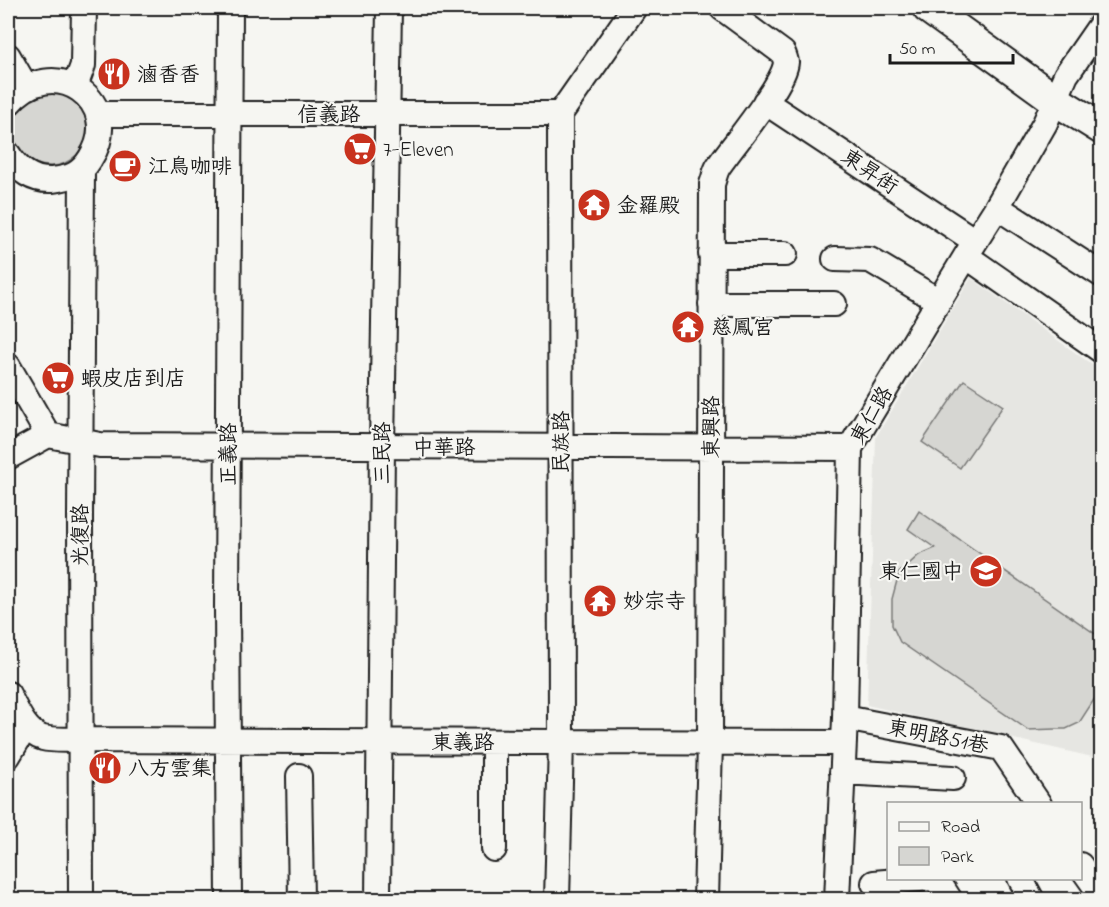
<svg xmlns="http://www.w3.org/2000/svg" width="1109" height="907" font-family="'Indie Flower','LXGW WenKai TC',sans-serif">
<rect width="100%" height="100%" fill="#f6f6f2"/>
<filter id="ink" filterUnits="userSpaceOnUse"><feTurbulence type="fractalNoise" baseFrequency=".0167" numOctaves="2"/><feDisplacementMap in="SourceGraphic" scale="12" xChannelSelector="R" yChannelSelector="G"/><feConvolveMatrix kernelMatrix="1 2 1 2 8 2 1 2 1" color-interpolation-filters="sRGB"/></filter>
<g filter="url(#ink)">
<path fill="#e6e6e2" d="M971,278l130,93v388l-234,-54 9,-268z"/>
<path fill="#d6d6d2" stroke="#797977" stroke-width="1.5" d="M13 129a37 37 0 1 1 74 0a37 37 0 1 1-74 0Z
M964,380l39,26 -43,62 -38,-26z
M919,511l182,127v41l-2,13 -20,31 -13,6h-11l-27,1 -128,-88 -8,-17v-26l7,-26 20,-18 16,-7 -27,-19z"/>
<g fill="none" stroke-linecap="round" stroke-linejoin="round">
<defs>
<path id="minor" d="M8,56l18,31
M75,87l8,-22 1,-57
M765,102l210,139
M8,104c45,-55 119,-1 82,55 -9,15 -20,19 -38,21 -20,1 -34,-10 -44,-26
M98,114h462
M997,207l105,68
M711,254h74
M966,256l136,95
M835,259l35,1 69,41
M711,304h123
M8,366l40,69
M8,457l40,-22 52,10 750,3
M8,694c8,15 17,39 35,44 12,3 26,1 39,2l762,3
M845,718l156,30 38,56
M494,742v107
M8,756l18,-30
M842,772l111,6
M299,776l2,124
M1080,865l22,31
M936,878l14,22
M1020,878l12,22
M874,883l57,-5
M81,900l-1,-382 2,-347
M229,900l-2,-293 3,-599
M378,900l4,-453 7,-439
M557,900l4,-158 -1,-628 74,-106
M706,900l4,-157 2,-559c2,-5 3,-12 6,-17 14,-21 67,-83 68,-105 0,-1 -2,-7 -3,-9l-61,-45
M837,900l8,-182 5,-270 116,-192 31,-49 48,-84 21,-48 36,-52"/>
<path id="major" d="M928,8l126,91 48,30"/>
</defs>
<use href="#minor" stroke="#1c1c1c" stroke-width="28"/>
<use href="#major" stroke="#1c1c1c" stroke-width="34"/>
<use href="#minor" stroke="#f6f6f2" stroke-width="24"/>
<use href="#major" stroke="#f6f6f2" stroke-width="30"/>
</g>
</g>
<defs>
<symbol id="restaurant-disc" viewBox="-11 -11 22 22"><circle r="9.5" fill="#c8321e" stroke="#f6f6f2"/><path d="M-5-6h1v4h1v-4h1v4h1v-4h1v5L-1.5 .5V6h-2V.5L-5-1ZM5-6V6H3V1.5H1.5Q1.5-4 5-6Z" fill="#fff"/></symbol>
<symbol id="supermarket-disc" viewBox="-11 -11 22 22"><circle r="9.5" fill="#c8321e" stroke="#f6f6f2"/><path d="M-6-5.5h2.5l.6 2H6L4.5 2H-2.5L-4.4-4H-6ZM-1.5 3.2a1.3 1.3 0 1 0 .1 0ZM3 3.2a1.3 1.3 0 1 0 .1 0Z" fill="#fff"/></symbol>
<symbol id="cafe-disc" viewBox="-11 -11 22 22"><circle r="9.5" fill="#c8321e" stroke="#f6f6f2"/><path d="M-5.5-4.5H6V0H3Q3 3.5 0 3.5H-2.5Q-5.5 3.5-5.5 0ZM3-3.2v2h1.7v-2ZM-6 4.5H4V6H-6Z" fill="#fff"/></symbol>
<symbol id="temple-disc" viewBox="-11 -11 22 22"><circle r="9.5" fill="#c8321e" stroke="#f6f6f2"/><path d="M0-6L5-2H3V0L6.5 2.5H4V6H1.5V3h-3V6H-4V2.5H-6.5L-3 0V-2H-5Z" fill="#fff"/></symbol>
<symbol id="school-disc" viewBox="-11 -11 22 22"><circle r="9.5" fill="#c8321e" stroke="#f6f6f2"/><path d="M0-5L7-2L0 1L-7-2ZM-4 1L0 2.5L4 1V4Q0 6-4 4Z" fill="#fff"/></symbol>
</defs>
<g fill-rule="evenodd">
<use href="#restaurant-disc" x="95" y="55" width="38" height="38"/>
<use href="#supermarket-disc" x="341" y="130" width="38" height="38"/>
<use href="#cafe-disc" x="106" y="147" width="38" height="38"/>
<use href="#temple-disc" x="575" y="186" width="38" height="38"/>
<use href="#temple-disc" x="669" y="308" width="38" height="38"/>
<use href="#supermarket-disc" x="39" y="359" width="38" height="38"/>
<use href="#school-disc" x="967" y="552" width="38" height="38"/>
<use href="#temple-disc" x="581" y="582" width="38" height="38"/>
<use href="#restaurant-disc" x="86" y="749" width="38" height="38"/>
</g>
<g text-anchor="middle" stroke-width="4.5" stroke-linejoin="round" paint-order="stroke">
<g font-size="21" fill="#1c1c1c" stroke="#f6f6f2" text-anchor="start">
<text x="137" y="81">滷香香</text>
<text x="383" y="156">7-Eleven</text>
<text x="148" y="173">江鳥咖啡</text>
<text x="617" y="212">金羅殿</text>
<text x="711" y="334">慈鳳宮</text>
<text x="81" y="385">蝦皮店到店</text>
<text x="963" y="578" text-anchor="end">東仁國中</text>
<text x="623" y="608">妙宗寺</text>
<text x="128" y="775">八方雲集</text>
</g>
<g font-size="21" fill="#1c1c1c" stroke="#f6f6f2">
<text x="329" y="121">信義路</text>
<text transform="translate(870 171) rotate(34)" y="7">東昇街</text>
<text transform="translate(871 415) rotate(-60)" y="7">東仁路</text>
<text transform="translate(711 427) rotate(-90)" y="7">東興路</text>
<text transform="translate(561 442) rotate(-90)" y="7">民族路</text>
<text x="444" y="454">中華路</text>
<text transform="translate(382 453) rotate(-90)" y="7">三民路</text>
<text transform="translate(228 454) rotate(-90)" y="7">正義路</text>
<text transform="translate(80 535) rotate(-90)" y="7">光復路</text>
<text transform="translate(938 736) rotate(11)" y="7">東明路51巷</text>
<text x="463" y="749">東義路</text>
</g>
</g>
<rect width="1109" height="907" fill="none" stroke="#f6f6f2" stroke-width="30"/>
<rect x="15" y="15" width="1079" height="877" fill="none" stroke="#1c1c1c" stroke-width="2" filter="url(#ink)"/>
<rect x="887" y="802" width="195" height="78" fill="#f6f6f2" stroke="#9f9f9c" stroke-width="1.5"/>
<rect x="899" y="822" width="30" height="9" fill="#f6f6f2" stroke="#9f9f9c" stroke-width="1.5"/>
<text x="941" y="832" font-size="18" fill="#1c1c1c">Road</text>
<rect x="899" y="847" width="30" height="18" fill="#d6d6d2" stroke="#9f9f9c" stroke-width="1.5"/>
<text x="941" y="862" font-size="18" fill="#1c1c1c">Park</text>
<path d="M890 54v9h123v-9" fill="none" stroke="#1c1c1c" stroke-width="3"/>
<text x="899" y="54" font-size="18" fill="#1c1c1c" stroke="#f6f6f2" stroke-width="4.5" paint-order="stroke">50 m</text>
</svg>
